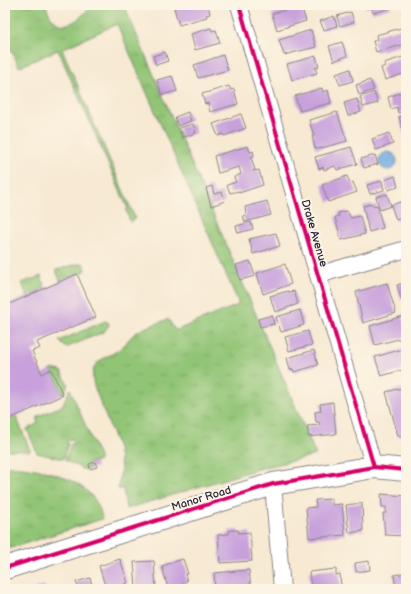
<svg xmlns="http://www.w3.org/2000/svg" width="411" height="594" font-family="'Balsamiq Sans',sans-serif">
<defs>
<pattern id="grass-tufts" width="24" height="20" patternUnits="userSpaceOnUse"><rect width="24" height="20" fill="#91c474"/><path d="M3 7l-1-3M5 7V3M7 7l1-3M15 17l-1-3M17 17v-4M19 17l1-3" fill="none" stroke="#7da865"/></pattern>
</defs>
<rect width="100%" height="100%" fill="#fcf5e5"/>
<filter id="ink" filterUnits="userSpaceOnUse"><feTurbulence type="fractalNoise" baseFrequency=".025" numOctaves="2"/><feDisplacementMap in="SourceGraphic" scale="8" xChannelSelector="R" yChannelSelector="G"/><feConvolveMatrix kernelMatrix="1 2 1 2 8 2 1 2 1" color-interpolation-filters="sRGB"/></filter>
<filter id="wash" filterUnits="userSpaceOnUse"><feTurbulence type="fractalNoise" baseFrequency=".012" numOctaves="4" result="noise"/><feDisplacementMap in="SourceGraphic" scale="16" xChannelSelector="R" yChannelSelector="G"/><feGaussianBlur stdDeviation="0.9" result="paint"/><feColorMatrix in="noise" values="0 0 0 0 0 0 0 0 0 0 0 0 0 0 0 0 0 1.4 0 .05"/><feComposite in="paint" operator="in"/></filter>
<g filter="url(#wash)">
<rect width="100%" height="100%" fill="#f7e9d2"/>
<path fill="url(#grass-tufts)" stroke="#5a7358" d="M5,5h41c9,32 31,19 46,0h32l192,450 -58,14 -132,40 -3,-20h-5l3,-21 -3,-20 -24,-62c-6,-28 11,-25 27,-38 5,-4 8,-10 13,-14 9,-7 23,-10 34,-15l7,11h2l61,-25v-3l-121,-278 -55,25 73,169 -5,4 -4,-12 2,-1 -70,-159 -39,17 -14,-31z
M81,263l3,1 2,6 -2,2 -7,2 -17,7 -4,-11z
M41,276l4,12 -18,8 -5,-13z
M105,321l3,1 1,3 -5,7 -36,15h-3l-6,-6z
M51,369l10,2 7,13 -5,11z
M70,389l29,68v4l-10,2 1,6h-8l-17,-9 6,-16 3,-1 -2,-4 -5,2 1,3 -5,15 -26,-6 -10,-24 10,-5 1,-8 24,-10z
M16,416l14,34v1l-25,-1v-29z
M5,466c33,0 93,13 97,53l-97,31z"/>
<path fill="#6faae0" stroke="#48668e" d="M379 161a9 9 0 1 1 18 0a9 9 0 1 1-18 0Z"/>
<g id="blocks">
<path fill="#c8a1dc" d="M185,5h23l2,9 -4,1 1,2 -28,8 -5,-17z
M365,5h25l1,3 -18,5 -2,-7 -5,2z
M298,6l1,4 3,-1 4,12 -29,9 -5,-16z
M351,12l3,10 -14,4 -3,-10z
M334,16l3,10 -13,4 -4,-9z
M211,28l1,3 4,-1 4,13 -25,7 -4,-16z
M401,28l5,16 -30,8 -3,-11 4,-1 -1,-5z
M311,30l5,17 -32,8 -5,-15z
M342,42l5,14 -13,5 -5,-15z
M165,52l3,9 -12,4 -3,-9z
M223,55l5,15 -30,8 -4,-13z
M316,56l3,11 -4,1 2,5 -25,7 -5,-16z
M406,56v17l-21,7 -4,-12 4,-2 -1,-3z
M350,69l3,12 -13,4 -4,-11z
M172,76l5,15 -15,4 -5,-15z
M370,80l4,10 -15,5 -3,-10z
M229,86l2,4 3,-1 4,15 -28,8 -2,-9 -3,1 -3,-10z
M322,88l1,4 5,-2 3,13 -31,8 -5,-15z
M406,91v20l-8,2 -1,-6 -6,2 -3,-12z
M374,92l4,11 -15,4 -3,-10z
M357,99l4,13 -13,4 -4,-13z
M188,112l3,9 -13,5 -3,-9z
M337,112l10,29 -29,8 -3,-1 -3,-12h2l-5,-16z
M241,114l5,14 -22,8 -1,-2 -5,2 -5,-12z
M406,115v18l-2,1 -5,-17z
M193,124l3,9 -14,5 -3,-10z
M389,133l4,11 -17,6 -4,-11z
M248,146l2,6 3,-1 1,5 -3,1 4,13 -2,1 6,-1 4,15 -24,8v-2l-9,2 -3,-8 9,-3 -2,-5 7,-3 -2,-7 -21,6 -4,-17z
M351,147l6,17 -20,6 -2,-4 -11,4 -1,-3 -4,2 -4,-12z
M375,155l3,9 -14,4 -3,-9z
M347,176l3,7 3,-1 4,10 -29,10 -6,-17z
M395,176l3,11 -10,3 -3,-10z
M382,181l2,9 -14,4 -3,-9z
M212,186l2,8 8,-2 3,9 -14,5 -5,-18z
M387,194l4,12 -11,4 -4,-13z
M267,201l4,14 -26,7 -2,-6 3,-1 -1,-8z
M404,201l2,16 -10,3 -5,-15z
M372,204l1,2 4,-1 6,23 -14,4 -6,-26z
M347,211l4,7 9,-2 5,18 -24,6 -6,-23 4,-1 -1,-3z
M251,222l2,7 -15,4 -2,-7z
M276,233l4,13 -27,8 -4,-15z
M250,261l5,15 -15,4 -4,-15z
M285,264l6,20 -28,10 -6,-21z
M77,274l19,43 -59,25 3,6 -8,3 10,23 9,-5 12,26 -58,26v-115z
M406,282v16l-5,1 -4,-14z
M387,283l9,30 -33,10 -7,-31z
M288,291l1,1 5,-1 4,13 -23,8 -5,-16z
M300,310l4,15 -23,7 -5,-15z
M272,315l2,9 -14,3 -2,-8z
M403,316l3,21 -31,8 -5,-19z
M308,331l4,14 -23,6 -4,-14z
M406,348v21l-25,7 -6,-19z
M314,350l4,15 -24,7 -1,-3 -3,1 -3,-12z
M406,387v50l-8,-1 -12,-44z
M333,402l3,32 -27,3 -2,-11 13,-1 -1,-3h-3l-1,-10 6,-1 -1,-7z
M95,462l2,5 -7,2 -1,-5z
M381,494l25,2v40l-21,-1 -2,-22h3v-6h-4z
M332,499v6l10,-1 3,31 -36,3 -3,-30 10,-1 -1,-7z
M362,503l1,28 -14,2 -3,-28z
M234,530h4l1,3 11,-1 2,29 -32,2 -2,-28 11,-1v-3z
M120,559l8,24 -4,1 2,5h-20l-7,-23z
M183,559l5,15h-3l2,7 -4,2 1,6h-16l-6,-23z
M154,561l2,28h-20l-2,-27z
M369,561l1,9 -14,2 -1,-9z
M336,569v6l4,-1 1,12 -30,3 -2,-17z
M249,570l2,19h-36l-1,-16z
M406,573v16h-10l-2,-14z
M90,578l3,11h-14l-3,-7z
M44,585l2,4h-13z"/>
</g>
</g>
<g filter="url(#ink)">
<use href="#blocks" fill-opacity="0" stroke="#8c8686" stroke-width="1"/>
<g fill="none" stroke-linecap="round" stroke-linejoin="round">
<defs>
<path id="street" d="M239,5l135,462
M318,275l88,-26
M273,484l9,105"/>
<path id="secondary" d="M5,568l268,-84 101,-17 32,3"/>
</defs>
<use href="#street" stroke="#8c8686" stroke-width="18"/>
<use href="#secondary" stroke="#8c8686" stroke-width="24"/>
<use href="#street" stroke="#fff" stroke-width="16"/>
<use href="#secondary" stroke="#fff" stroke-width="22"/>
<defs>
<path id="cycleway" d="M239,5l135,462
M5,568l268,-84 101,-17 32,3"/>
</defs>
<use href="#cycleway" stroke="#fcf5e5" stroke-width="6"/>
<use href="#cycleway" stroke="#d6006c" stroke-width="4"/>
</g>
</g>
<g text-anchor="middle" stroke-width="4" stroke-linejoin="round" paint-order="stroke">
<g font-size="11" fill="#22223b" stroke="#fcf5e5">
<text transform="translate(315 233) rotate(74)" y="4">Drake Avenue</text>
<text transform="translate(201 498) rotate(-17)" y="4">Manor Road</text>
</g>
</g>
<rect width="411" height="594" fill="none" stroke="#fcf5e5" stroke-width="20"/>
</svg>
